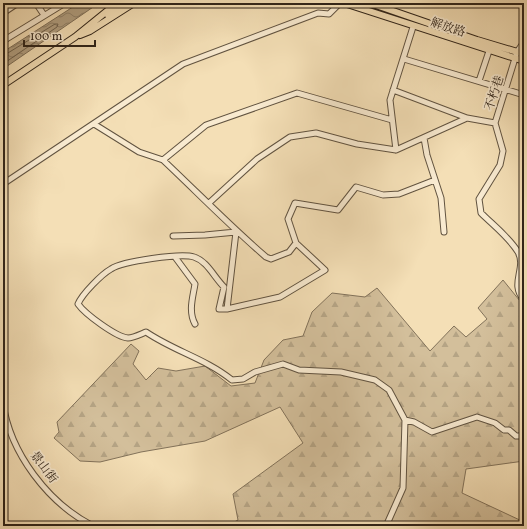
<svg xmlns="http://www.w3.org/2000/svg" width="527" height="529" font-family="Vollkorn,'Noto Serif SC',serif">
<defs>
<pattern id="forest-firs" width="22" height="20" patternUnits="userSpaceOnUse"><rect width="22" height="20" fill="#d3bf9b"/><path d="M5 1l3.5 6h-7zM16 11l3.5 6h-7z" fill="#b5a485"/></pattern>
<pattern id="water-waves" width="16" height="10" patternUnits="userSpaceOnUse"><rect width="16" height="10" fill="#b19f81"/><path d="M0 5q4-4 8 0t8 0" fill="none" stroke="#908169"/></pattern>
</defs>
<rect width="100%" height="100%" fill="#f4dfb6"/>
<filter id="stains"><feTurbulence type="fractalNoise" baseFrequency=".005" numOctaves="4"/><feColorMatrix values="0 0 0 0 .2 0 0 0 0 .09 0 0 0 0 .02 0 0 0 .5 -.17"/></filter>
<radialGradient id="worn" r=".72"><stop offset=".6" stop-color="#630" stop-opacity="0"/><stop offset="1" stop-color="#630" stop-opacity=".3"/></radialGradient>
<path fill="url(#forest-firs)" stroke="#82725a" d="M503,280l21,26v155l-58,8 -4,24 62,29v4h-297l11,-6 -5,-26 70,-51 -23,-36 -75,34 -64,11 -41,10 -20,-1 -26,-23 5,-6 -2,-10 74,-78 8,7 -6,13 13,16 12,-12 18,3 29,-5 26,20 24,-3 9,-23 19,-20 20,-4 9,-24 20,-19 33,4 12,-9 53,63 24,-25 12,11 21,-18 -9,-11z"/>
<path fill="url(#water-waves)" stroke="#7d6e57" d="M79,3h20l-96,66v-17z"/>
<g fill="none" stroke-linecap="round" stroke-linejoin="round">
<path stroke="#70624d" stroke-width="1" d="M3,56l52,-32h3l-1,3 -54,37"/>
<defs>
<path id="minor" d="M36,3l8,12
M3,13l15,-10
M3,41l62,-38
M524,42l-7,10 -22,71 8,28 -3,14 -21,34 2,14c12,12 28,24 37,39 9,16 -9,32 6,48
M404,59l120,36
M479,81l10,-30
M393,90l74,28
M94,124l45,28 24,8 43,-35 91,-32 95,27
M424,138l3,17 14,43 3,34
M396,150l71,-32 28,5
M163,160c34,32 67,66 103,97l5,2 18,-7 7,-9
M3,184l180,-120 135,-51 11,1 11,-11
M209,203l48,-44 33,-22 26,-4 41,11 39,6 -6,-50 23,-73
M173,236l32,-1 31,-3 -9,77 53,-12 45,-27 -29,-27 -8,-24 7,-16 43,7 18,-23 27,8 16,-1 36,-14
M175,257l20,27c-2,13 -7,27 0,40
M227,309h-8l5,-22c-10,-10 -17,-26 -30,-30 -13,-4 -71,4 -83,12 -9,5 -29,25 -33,35 7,10 38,33 50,34 5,0 13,-4 18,-6 28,19 60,27 86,48l11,-1 12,-7 28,-8 16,6 42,2 34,8 14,10 16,30 -2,68 -16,36v2
M3,403c7,50 45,100 90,123
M405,420l9,2 18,10 45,-15 18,6 9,7h5l7,6h8"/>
<path id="major" d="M344,3l180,58
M370,3l107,37 47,14
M108,15l17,-12
M80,35l10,-4 44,-28
M3,85l72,-48 42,-34"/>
</defs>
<use href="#minor" stroke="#615340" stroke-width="7"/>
<use href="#major" stroke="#302419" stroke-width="8"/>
<use href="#minor" stroke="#f8ead0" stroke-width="5"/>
<use href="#major" stroke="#f4dfb6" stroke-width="6"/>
</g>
<g text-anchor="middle" stroke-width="3.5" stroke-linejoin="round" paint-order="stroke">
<g font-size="12" fill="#302419" stroke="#f8ead0">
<text transform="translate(448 27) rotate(18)" y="4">解放路</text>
<text transform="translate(494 93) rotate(-72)" y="4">不朽巷</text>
<text transform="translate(44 467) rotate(53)" y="4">景山街</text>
</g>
</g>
<rect width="527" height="529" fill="none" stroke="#f4dfb6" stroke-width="16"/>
<rect x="4" y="4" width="519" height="521" fill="none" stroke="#302419" stroke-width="2"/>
<rect x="8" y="8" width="511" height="513" fill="none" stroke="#302419"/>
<path d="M24 40v6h71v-6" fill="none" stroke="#302419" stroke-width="2"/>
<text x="30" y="40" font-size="12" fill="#302419" stroke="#f8ead0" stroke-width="3" paint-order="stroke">100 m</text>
<rect width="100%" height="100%" filter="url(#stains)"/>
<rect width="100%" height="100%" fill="url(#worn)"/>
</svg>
